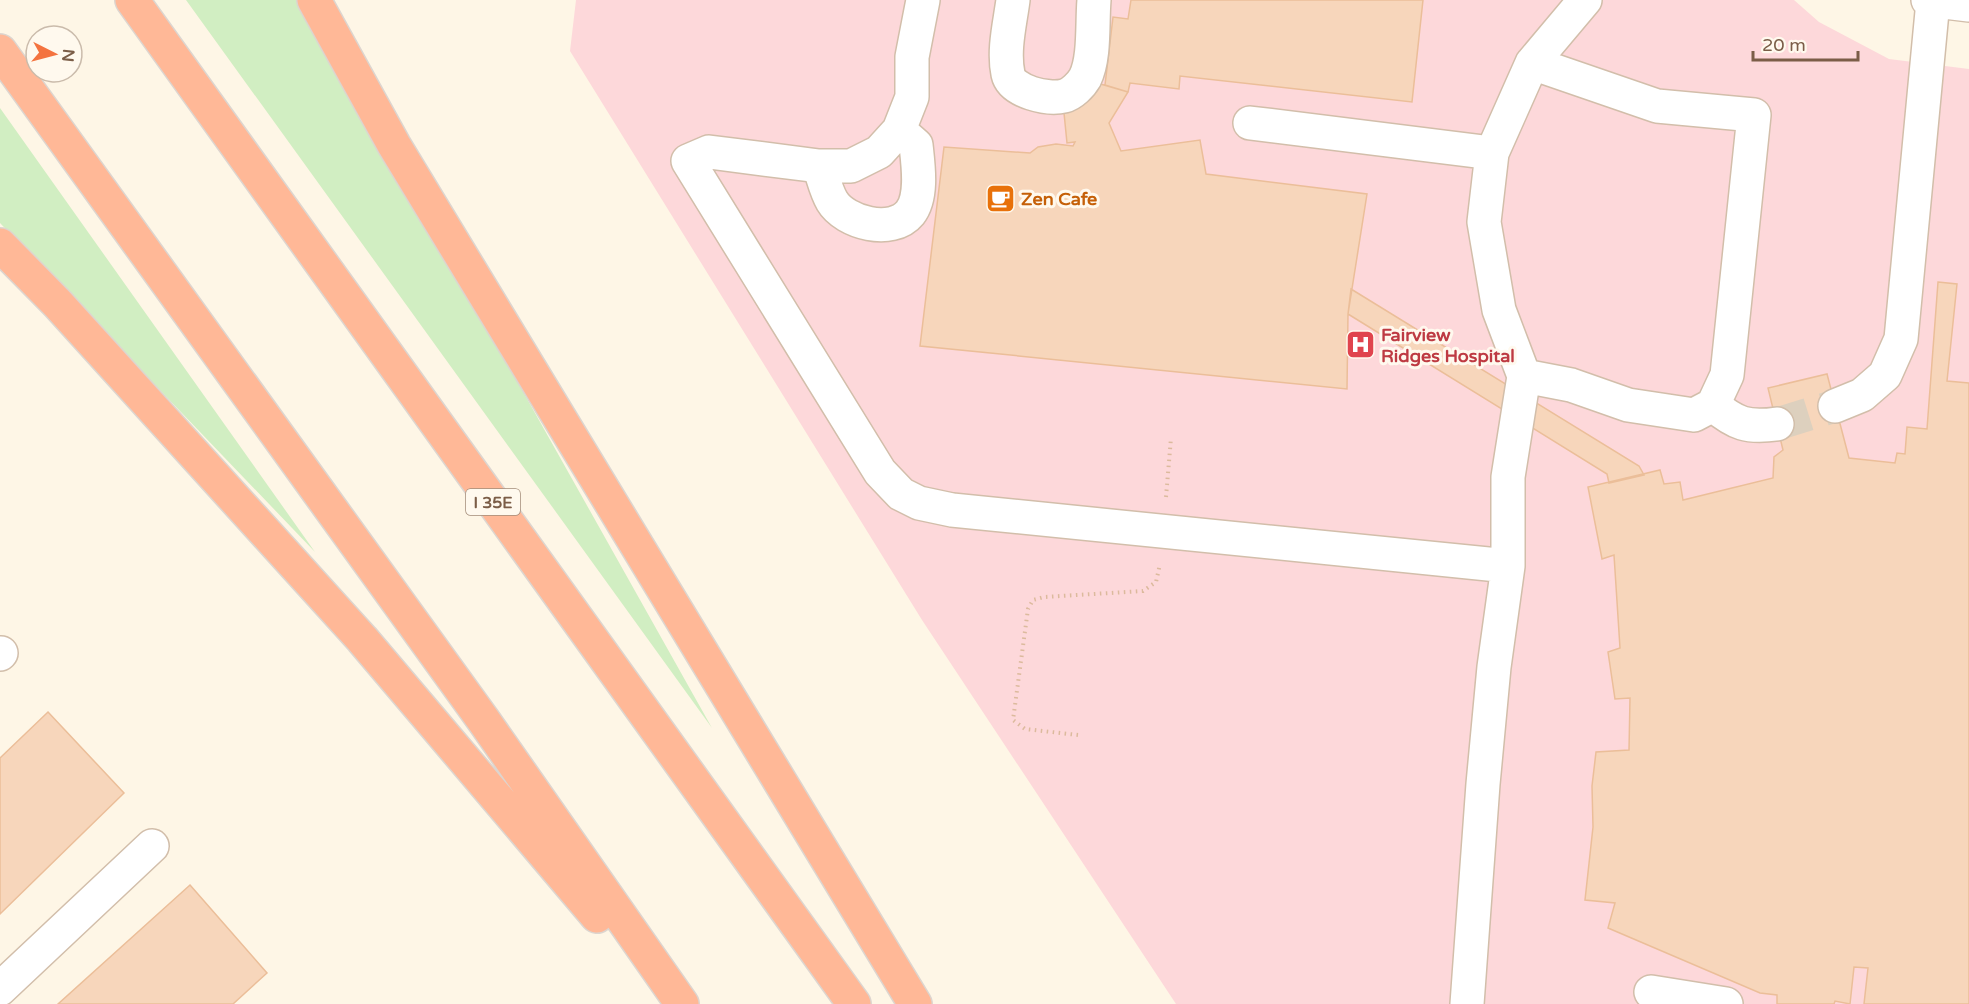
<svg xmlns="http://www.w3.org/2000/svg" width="1969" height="1004" font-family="'Varela Round',sans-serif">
<rect width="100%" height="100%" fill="#fef6e6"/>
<path fill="#fdd8da" d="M576,0h1218l25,22 70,37 80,10v935h-793l-254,-384 -352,-569z"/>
<path fill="#d1eec2" d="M186,0h117l409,728z
M0,108l315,444 -315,-329z"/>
<path fill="#f7d6bb" stroke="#ebbe99" stroke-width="1.5" d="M1131,0h292l-11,102 -232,-26 -1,13 -49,-6 -2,9 -23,-7 8,-68 15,2z
M1097,83l31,9 -19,31 12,28 79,-11 6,34 161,20 -19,120 -1,75 -427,-43 24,-199 86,6 8,-6 18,-3 17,2 2,-4 -8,1 -3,-30 13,-7z
M1938,282l19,2 -10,97 22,2v621h-105l4,-36 -14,-1 -4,37 -15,-3 -1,3h-57v-9l-17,-2 -152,-65 7,-25 -30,-3 8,-73 -1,-41 4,-34 33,-2 1,-52 -15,1 -7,-47 12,-4 -6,-93 -12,4 -14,-72 72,-17 4,14 16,-2 3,18 90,-22 1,-21 9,-7 -15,-62 59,-14 22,84 46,5 2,-10 8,1 2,-27 20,2z
M1351,289l288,177 5,9 -35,8 -2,-9 -259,-160z
M48,712l76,81 -124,121v-156z
M190,885l77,88 -34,31h-175z"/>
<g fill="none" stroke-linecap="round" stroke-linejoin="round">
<path stroke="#ddd0be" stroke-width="33" stroke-dasharray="33 16" stroke-linecap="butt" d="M1777,424l58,-18"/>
<defs>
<path id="minor" d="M923,0l-11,57v40l-13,33 -20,22 -28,14h-32l-110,-14 -21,9 192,311 21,22 18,9 33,7 556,56
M1013,0c-3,23 -10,50 -5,74 4,18 40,26 56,22 8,-2 17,-11 21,-18 10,-20 7,-55 9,-78
M1928,0l41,5
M1250,123l242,30
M819,166c4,11 7,25 13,35 13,22 60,34 78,12 13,-16 8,-49 6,-68l-17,-15
M1524,376l47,9 57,20 66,10 19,-10 14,-30 27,-260 -97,-9 -125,-43
M1713,405c23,19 34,23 64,19
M1835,406l27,-11 23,-20 16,-36 32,-338
M0,654l1,-1
M0,989l152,-143
M1651,992l75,12
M1467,1004l16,-220 11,-117 14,-101v-89l16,-101 -25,-66 -15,-88 8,-69 40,-90 53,-63"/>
<path id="highway" d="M132,0l722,1004
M314,0l80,145 521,859
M0,51l484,670 198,283
M0,245l58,59 304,335 235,277"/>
</defs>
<use href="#minor" stroke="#d2beaa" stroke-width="36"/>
<use href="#highway" stroke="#ddd5cf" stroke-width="36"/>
<path stroke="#dcba9d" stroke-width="4" stroke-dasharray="1.5 4.5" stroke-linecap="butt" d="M1166,497l5,-59
M1078,735l-53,-6 -12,-9 15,-111 5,-9 11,-3 99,-6 13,-9 4,-18"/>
<use href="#minor" stroke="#fff" stroke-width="33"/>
<use href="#highway" stroke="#ffb897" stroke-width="33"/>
</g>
<defs>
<symbol id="cafe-square" viewBox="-11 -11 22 22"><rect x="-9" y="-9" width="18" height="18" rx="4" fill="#e8710a" stroke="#fff9ee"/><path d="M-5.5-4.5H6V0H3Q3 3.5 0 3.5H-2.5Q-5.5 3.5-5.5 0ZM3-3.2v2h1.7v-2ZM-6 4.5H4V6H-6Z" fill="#fff"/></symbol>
<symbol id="hospital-square" viewBox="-11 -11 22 22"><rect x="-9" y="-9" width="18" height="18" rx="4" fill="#e0444e" stroke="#fff9ee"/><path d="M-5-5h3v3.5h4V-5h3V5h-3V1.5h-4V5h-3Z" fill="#fff"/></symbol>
</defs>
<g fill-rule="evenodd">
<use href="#cafe-square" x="984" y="182" width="33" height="33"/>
<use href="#hospital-square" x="1344" y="328" width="33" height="33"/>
</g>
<g text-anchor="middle" stroke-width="6" stroke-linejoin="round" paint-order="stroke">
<rect fill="#fff9ee" stroke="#a38c79" stroke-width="1.5" x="466" y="489" width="54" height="26" rx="4.5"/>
<g font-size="16" font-weight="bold" fill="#7b5d47">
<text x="493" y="508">I 35E</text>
</g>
<g font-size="18" font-weight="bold" fill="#c56008" stroke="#fff9ee" text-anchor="start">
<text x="1021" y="205">Zen Cafe</text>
</g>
<g font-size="18" font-weight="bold" fill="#be3a42" stroke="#fff9ee" text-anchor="start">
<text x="1381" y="341">Fairview<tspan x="1381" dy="21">Ridges Hospital</tspan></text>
</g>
</g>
<g transform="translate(54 54) rotate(96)"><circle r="28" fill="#fff9ee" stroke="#cabbab" stroke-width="1.5"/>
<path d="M0-4.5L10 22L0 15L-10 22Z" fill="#f4733f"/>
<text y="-9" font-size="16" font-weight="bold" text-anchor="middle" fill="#7b5d47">N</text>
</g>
<path d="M1753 51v9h105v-9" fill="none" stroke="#7b5d47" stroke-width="3"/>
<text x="1762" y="51" font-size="18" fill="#7b5d47" stroke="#fff9ee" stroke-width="4.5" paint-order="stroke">20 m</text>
</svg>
